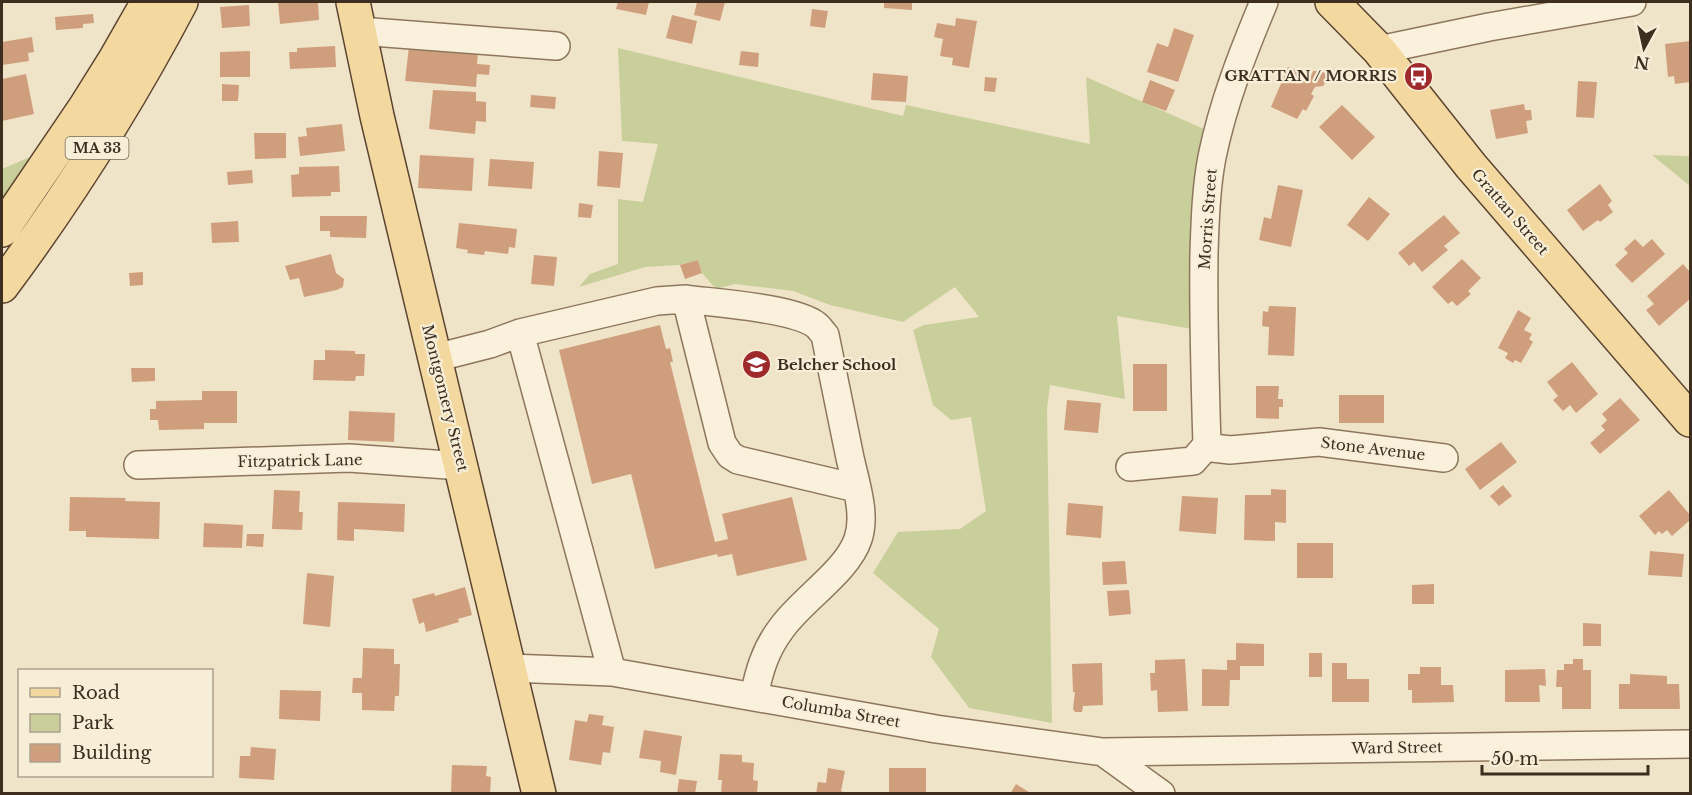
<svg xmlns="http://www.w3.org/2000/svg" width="1692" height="795" font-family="'Libre Baskerville',serif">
<rect width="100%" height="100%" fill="#f0e4c8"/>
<path fill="#c9cf9b" d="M618,48l285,68 3,-11 184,39 -4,-67 118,52 -12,200 -75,-13 8,83 -75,-14 -3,24 5,314 -83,-15 -38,-51 8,-28 -66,-56 25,-41 62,-3 26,-18 -15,-94 -20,3 -18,-15 -20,-75 11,-5 55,-8 -24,-30 -52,35 -73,-17 -37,-14 -58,-7 -19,5 -14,-16 -4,-13 -18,5 -35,2 -66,20 11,-13 28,-10v-65l25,3 15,-58 -36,-3z
M44,151l-42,56v-38z
M1652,155l38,1v30z"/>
<path fill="#cf9f7d" d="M278,2h40l1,18 -39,4z
M618,2h31l-3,13 -30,-6z
M697,2h28l-5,19 -26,-6z
M884,2h28v8l-28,-2z
M249,5l1,21 -28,2 -2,-21z
M812,9l16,2 -3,17 -15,-2z
M93,14l1,9 -11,1v4l-27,2 -1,-13z
M672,15l25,6 -5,23 -26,-6z
M956,18l21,3 -8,47 -17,-3 1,-7 -13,-2 3,-17 -9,-2 3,-14 18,3z
M1174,28l20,7 -16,47 -31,-10 10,-29 11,4z
M32,37l2,15 -6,1 1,8 -27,4v-23z
M1690,41v41l-15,2 -1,-8 -6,1 -3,-33z
M335,46l1,21 -46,2 -1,-17h8v-4z
M409,46l69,7 -1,11 13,1 -1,10 -12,-1 -1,13 -71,-6z
M250,51v26h-30v-25z
M741,51l18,2 -1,14 -19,-2z
M1288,67l23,9 2,-5h8l5,3 2,5 -5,7 -8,1 -4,7 3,2 -8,15 -3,-2 -6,10 -26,-12z
M873,73l35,3 -2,26 -35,-2z
M26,74l8,40 -32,7v-42z
M985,77l12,1 -2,14 -11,-1z
M1150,80l25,10 -9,21 -24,-9z
M1578,81l19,1 -3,36 -18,-1z
M222,84l17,1 -1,16h-16z
M433,90l43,2v9l10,1v20l-10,-1 -1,13 -46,-5z
M531,95l25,2 -1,12 -25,-2z
M1524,104l1,6h6l1,10 -6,1 2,12 -32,6 -6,-29z
M1342,105l33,32 -23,23 -33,-33z
M342,124l3,27 -45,5 -2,-19 9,-1 -1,-8z
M254,133h32v25l-31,1z
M599,151l24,2 -3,35 -23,-2z
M420,155l54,3 -2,33 -54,-3z
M490,159l44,3 -2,27 -44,-3z
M339,166l1,26h-9v4l-39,1 -1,-22 8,-1v-7z
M252,170l1,13 -25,2 -1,-13z
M1600,184l12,17 -4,4 5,7 -13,10 -2,-2 -15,11 -16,-21z
M1278,185l25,5 -12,57 -32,-7 5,-23 7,2z
M1369,197l21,17 -22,27 -21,-16z
M579,203l14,2 -2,13 -13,-1z
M1444,215l16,18 -16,13 4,4 -26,22 -8,-10 -5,4 -11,-13z
M320,216h47l-1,22 -36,-1v-6h-10z
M238,221l1,21 -27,1 -1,-20z
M459,223l58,6 -2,19 -6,-1 -1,7 -23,-3 -1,4 -17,-2 1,-3 -12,-2z
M1635,239l8,8 9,-8 13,15 -33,29 -17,-18 13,-12 -4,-4z
M331,254l5,19 8,6 -1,8 -6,3 -33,7 -5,-19 -9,2 -5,-14z
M534,255l23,2 -3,29 -23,-2z
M1462,259l19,19 -13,13 3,3 -14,12 -5,-5 -4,3 -16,-17z
M698,260l4,13 -17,6 -5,-14z
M1683,264l7,8v27l-31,27 -13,-16 8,-6 -7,-8z
M143,272v13l-13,1 -1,-13z
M1269,306l27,1 -2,49 -26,-1 1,-28 -7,-1 1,-15 5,1z
M1518,310l13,8 -7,12 8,4 -3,5 4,3 -12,21 -6,-3 -2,3 -8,-5 3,-5 -10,-5z
M660,325l6,24 4,-1 3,14h-3l45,180 13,-3 -6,-25 70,-17 15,63 -70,16 -5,-22 -14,3 -1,-3 -62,15 -24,-95 -39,10 -33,-134z
M325,350l30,1v3h10l-1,22h-8l-1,5 -42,-1 1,-20h11z
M1572,362l26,32 -22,19 -6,-8 -7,6 -10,-11 5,-4 -11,-14z
M1133,364h34v47h-34z
M131,368h24v13l-23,1z
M1256,386h23l-1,13h5v8h-4v12l-23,-1z
M202,391h35v32h-33v6l-45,1 -1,-10h-8v-11h6v-8l46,-1z
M1339,395h45v28h-45z
M1620,398l20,22 -40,34 -10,-11 15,-13 -4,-4 6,-6 -5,-6z
M1067,400l34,3 -3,30 -34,-3z
M349,411l46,2 -1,29 -46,-2z
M1501,442l16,20 -37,28 -15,-21z
M1503,485l9,11 -13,10 -9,-10z
M1271,489l15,1v33l-11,-1v19l-31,-1 1,-45h26z
M274,490l26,1 -1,21h4l-1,18 -30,-1z
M1669,490l21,25v5l-18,16 -5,-6 -5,4 -3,-3 -4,4 -16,-19z
M1182,496l36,2 -2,36 -37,-3z
M70,497l56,1 -1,3 35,1 -1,37 -73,-2v-6h-17z
M338,502l67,2 -1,28 -50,-3v12l-17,-1z
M1068,503l35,3 -2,32 -35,-3z
M204,523l39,2 -1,23 -39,-1z
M247,534h17l-1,13 -17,-1z
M1297,543h36v35h-36z
M1650,551l34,3 -2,23 -34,-2z
M1125,561l2,23 -24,1 -1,-23z
M307,573l27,3 -4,51 -27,-3z
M1434,584v20h-22v-19z
M465,587l7,28 -14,4 1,3 -33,10 -2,-10 -5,2 -7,-25 22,-6 1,3z
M1129,590l2,24 -22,2 -2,-25z
M1583,623l18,1v22h-18z
M1236,643l28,1v22h-24v14h-10l-1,26h-27v-37l25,1v-10h9z
M363,648l31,1v15h6l-1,32h-4l-1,15 -32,-1v-17h-10l1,-15h9z
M1309,653h13v24h-13z
M1185,659l3,52 -30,1 -1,-22 -6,1 -1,-18h5v-13z
M1573,659h10v11h8v39h-29v-22h-6l1,-17h7v-6h9z
M1102,663l1,42 -20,1 -1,6h-7l-2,-3 2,-17h-2l-1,-28z
M1332,663h15v16h22v23h-37z
M1420,667h21v18h12l1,17 -42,1v-13h-4v-16h12z
M1545,669l1,17 -7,-1 1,17h-35v-32z
M1630,674l37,2v8h12l1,25h-61v-25h11z
M280,690l41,1 -1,30 -41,-2z
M589,714l15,2 -2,9 12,2 -4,26 -7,-1 -2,13 -32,-5 6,-40 12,2z
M644,730l38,6 -6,39 -16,-3 1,-11 -22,-3z
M251,747l25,2 -2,31 -35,-2 1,-22h10z
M720,754l22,1v7l12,1 -1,17 5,1 -1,13h-36l1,-14h-4z
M452,765l35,1 -1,10 5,1 -1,17h-39z
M828,768l17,3 -4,20 6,3h-31l2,-12 8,1z
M889,768h37v26h-37z
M679,779l18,2 -2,13h-18z
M1016,784l16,10h-22z"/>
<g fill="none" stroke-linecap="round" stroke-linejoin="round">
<defs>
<path id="minor" d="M359,31l197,15
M1379,50l110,-23 143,-25
M520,333l92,339
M435,358l55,-14 30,-11 137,-32 29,-2
M1207,445c-2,-64 -4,-128 -3,-192 1,-31 2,-65 8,-96 11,-54 31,-105 52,-155
M138,465l211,-7 113,8
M1130,467l63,-6 14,-16 6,3 17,2 89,-8 125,16
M510,668l102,4 324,57 167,23 58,42
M754,696c5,-24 11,-46 27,-67 20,-29 66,-57 77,-90 9,-26 -4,-60 -9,-86 -8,-39 -16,-78 -24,-118 -3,-3 -6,-8 -9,-10 -22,-17 -101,-22 -130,-26l36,144 8,12 8,5 118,28
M1103,752l587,-8"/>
<path id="major" d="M353,2l24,114 162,678
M1332,2l47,48 92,116 219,254
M2,230l84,-124 30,-48 32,-56
M2,286c67,-90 127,-185 179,-284"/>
</defs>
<use href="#minor" stroke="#8d765c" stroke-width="30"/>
<use href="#major" stroke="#5b4430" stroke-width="36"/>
<use href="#minor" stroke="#faf1dc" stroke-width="27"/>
<use href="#major" stroke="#f3d9a0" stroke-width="33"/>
</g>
<defs>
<symbol id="bus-disc" viewBox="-11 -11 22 22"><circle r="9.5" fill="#9e2a2b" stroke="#f7eed8"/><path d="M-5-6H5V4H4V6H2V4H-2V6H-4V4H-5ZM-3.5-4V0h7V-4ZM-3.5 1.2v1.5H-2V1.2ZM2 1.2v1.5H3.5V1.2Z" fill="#fff"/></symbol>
<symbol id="school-disc" viewBox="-11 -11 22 22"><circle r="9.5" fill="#9e2a2b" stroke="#f7eed8"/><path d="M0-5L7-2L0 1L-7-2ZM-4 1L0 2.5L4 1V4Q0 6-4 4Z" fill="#fff"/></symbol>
</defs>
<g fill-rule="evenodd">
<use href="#bus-disc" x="1402" y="60" width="33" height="33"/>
<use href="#school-disc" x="740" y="348" width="33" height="33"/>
</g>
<g text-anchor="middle" stroke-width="4.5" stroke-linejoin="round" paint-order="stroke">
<rect fill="#f7eed8" stroke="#756857" stroke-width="1.5" x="65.5" y="137" width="63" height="22" rx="4.5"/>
<g font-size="14" font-weight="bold" fill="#3d2e20">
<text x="97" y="153">MA 33</text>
</g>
<g font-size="15" font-weight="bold" fill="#3d2e20" stroke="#f7eed8" text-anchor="end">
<text x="1397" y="81">GRATTAN / MORRIS</text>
<text x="777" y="370" text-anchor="start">Belcher School</text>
</g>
<g font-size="15" fill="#3d2e20" stroke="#f7eed8">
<text transform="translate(1510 212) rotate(49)" y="5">Grattan Street</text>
<text transform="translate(1208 219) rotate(-86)" y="5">Morris Street</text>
<text transform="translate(445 398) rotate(76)" y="5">Montgomery Street</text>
<text transform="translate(1373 449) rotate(7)" y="5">Stone Avenue</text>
<text transform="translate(300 461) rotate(-1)" y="5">Fitzpatrick Lane</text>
<text transform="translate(841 712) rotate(10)" y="5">Columba Street</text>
<text transform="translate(1397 748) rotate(-1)" y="5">Ward Street</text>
</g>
</g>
<rect width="1692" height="795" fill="none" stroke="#3d2e20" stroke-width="6"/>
<rect x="18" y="669" width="195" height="108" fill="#f7eed8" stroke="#ada18e" stroke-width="1.5"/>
<rect x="30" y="688" width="30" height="9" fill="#f3d9a0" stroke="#ada18e" stroke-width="1.5"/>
<text x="72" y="699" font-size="18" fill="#3d2e20">Road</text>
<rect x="30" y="714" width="30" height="18" fill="#c9cf9b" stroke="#ada18e" stroke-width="1.5"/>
<text x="72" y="729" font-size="18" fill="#3d2e20">Park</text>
<rect x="30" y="744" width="30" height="18" fill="#cf9f7d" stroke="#ada18e" stroke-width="1.5"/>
<text x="72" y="759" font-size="18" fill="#3d2e20">Building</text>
<g transform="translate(1644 48) rotate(188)" stroke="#f7eed8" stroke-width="4.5" paint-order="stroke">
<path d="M0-4.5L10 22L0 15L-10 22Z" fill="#3d2e20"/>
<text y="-9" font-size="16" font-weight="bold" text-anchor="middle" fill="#3d2e20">N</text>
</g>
<path d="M1482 765v9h166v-9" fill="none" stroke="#3d2e20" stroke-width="3"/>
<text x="1491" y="765" font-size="18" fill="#3d2e20" stroke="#f7eed8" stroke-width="4.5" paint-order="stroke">50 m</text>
</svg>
